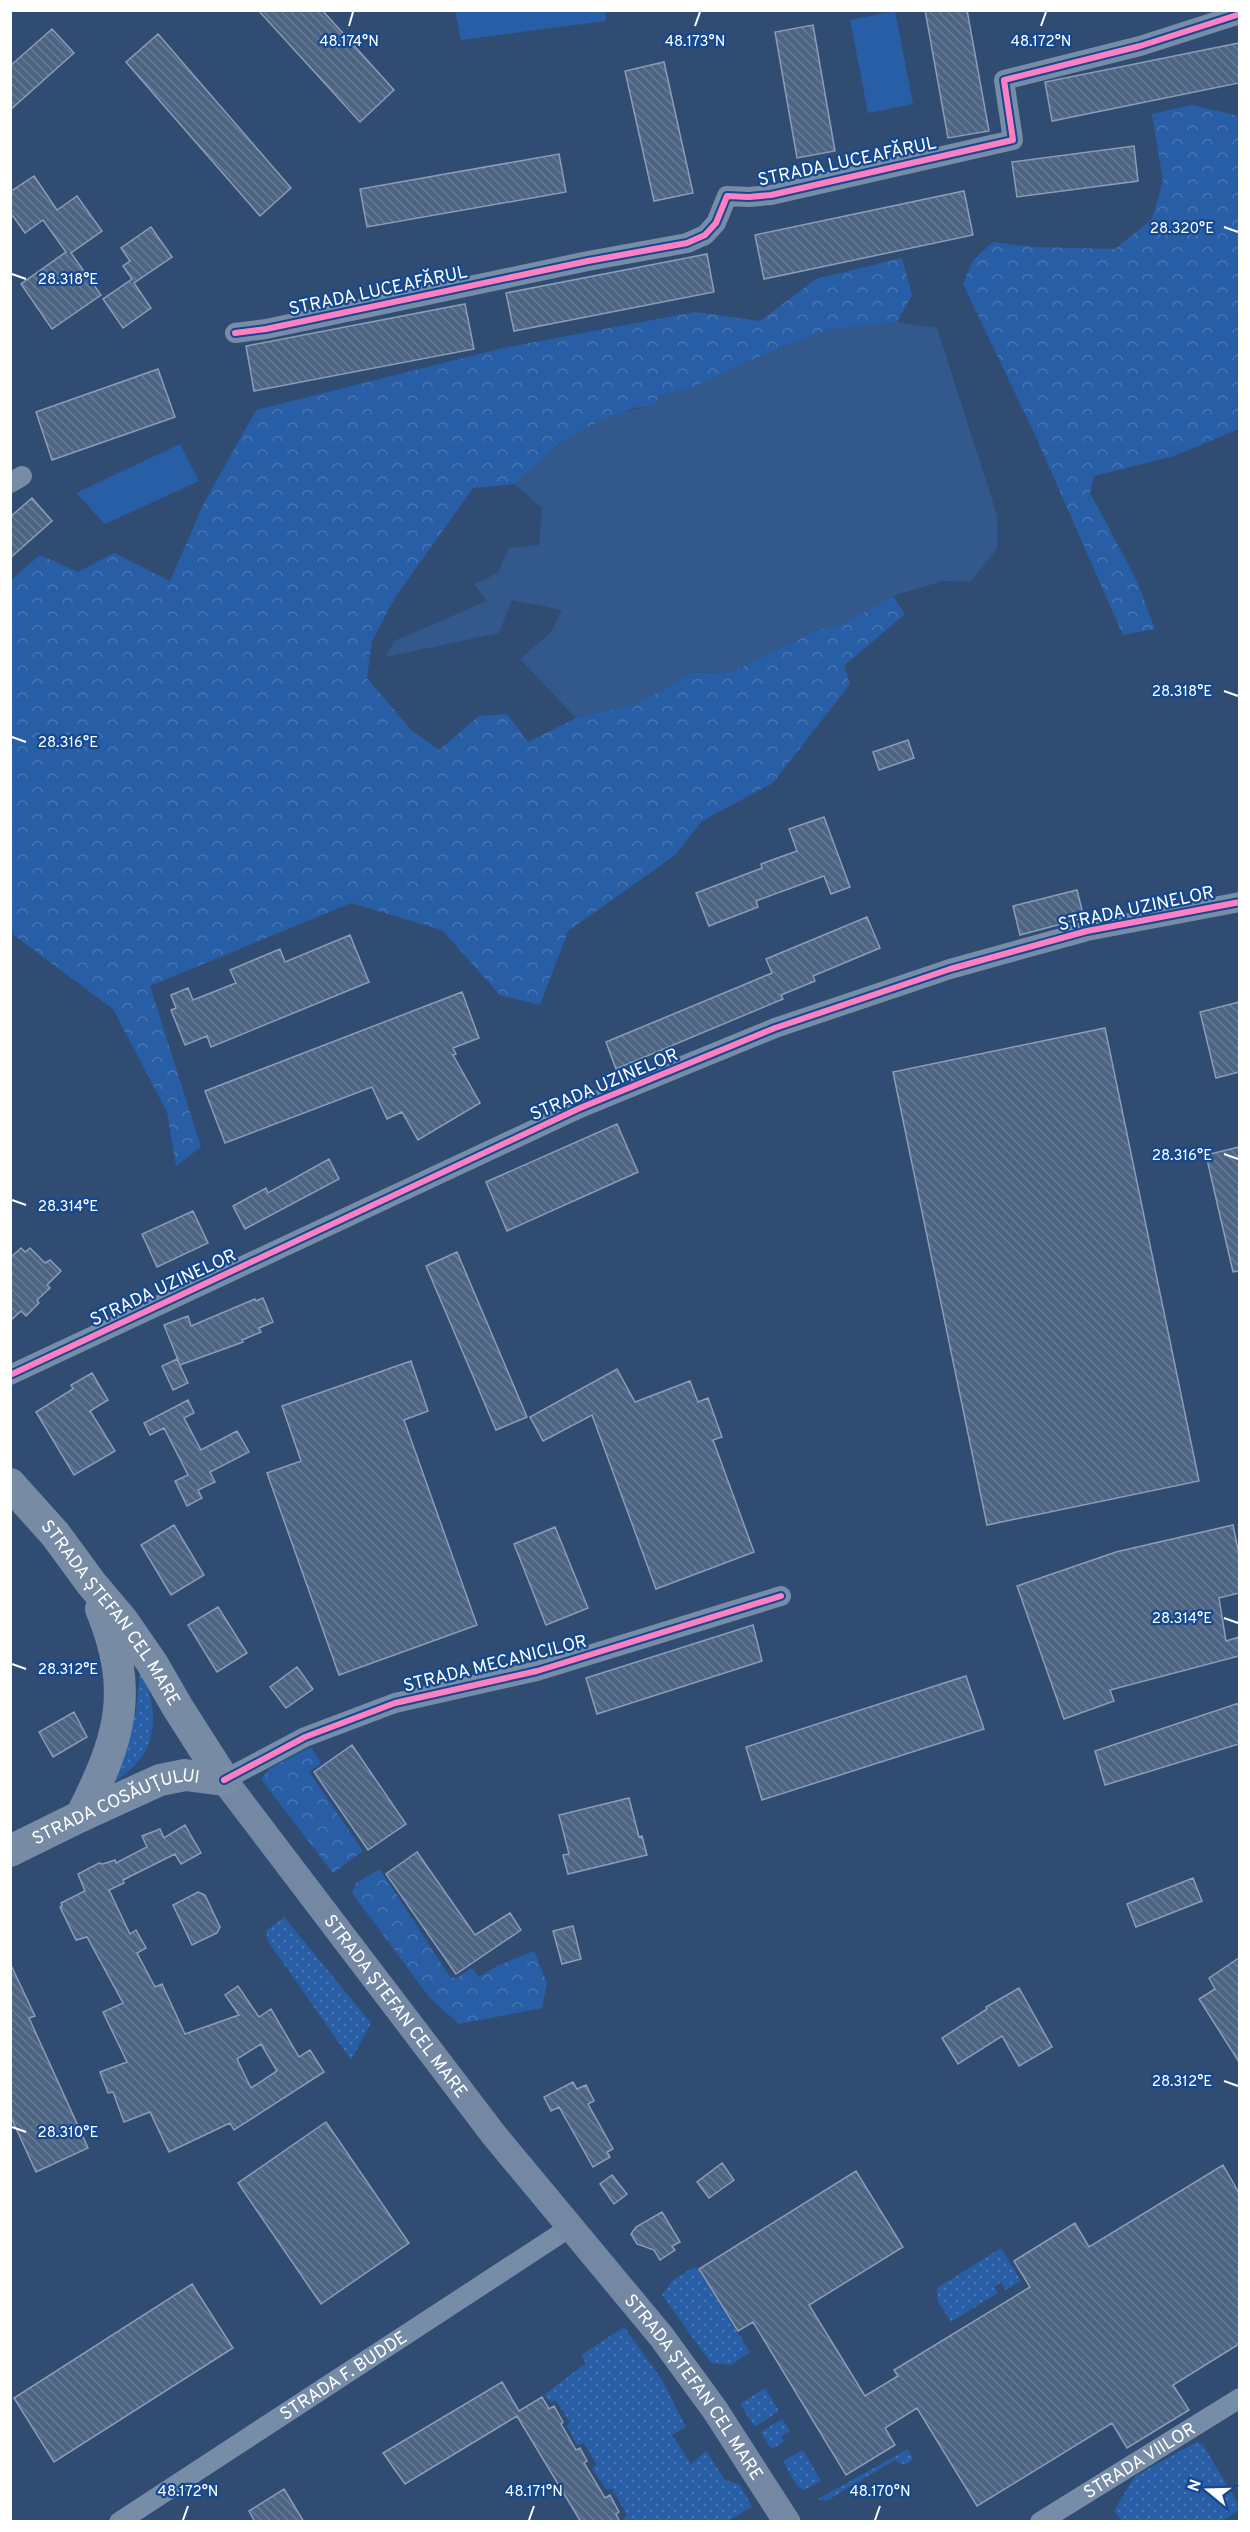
<svg xmlns="http://www.w3.org/2000/svg" width="1250" height="2532" font-family="Overpass,sans-serif">
<defs>
<pattern id="grass-dots" width="8" height="8" patternUnits="userSpaceOnUse" patternTransform="scale(1.5)"><rect width="8" height="8" fill="#285ea6"/><path d="M2 2h.1M6 6h.1" fill="none" stroke="#4876b3" stroke-width="1.8" stroke-linecap="round"/></pattern>
<pattern id="forest-crowns" width="20" height="18" patternUnits="userSpaceOnUse" patternTransform="scale(1.5)"><rect width="20" height="18" fill="#285ea6"/><path d="M2 6a3 3 0 1 1 6 0M12 15a3 3 0 1 1 6 0" fill="none" stroke="#4876b3"/></pattern>
<pattern id="building-back-hatch" width="6" height="6" patternUnits="userSpaceOnUse" patternTransform="scale(1.5)"><rect width="6" height="6" fill="#4d6483"/><path d="M-1 5l2 2M0 0l6 6M5-1l2 2" fill="none" stroke="#687b96"/></pattern>
</defs>
<rect width="100%" height="100%" fill="#304c73"/>
<path fill="url(#grass-dots)" d="M140,1671c15,24 19,65 0,88 -8,11 -21,19 -31,28l27,-76z
M284,1917l87,106 -20,37 -83,-119 -2,-10z
M1001,2248l20,33 -15,9 -5,-8 -7,5 4,6 -47,29 -13,-21 -1,-13z
M694,2267l3,1 53,84 -19,13 -20,-2 -49,-68 10,-14z
M624,2327l38,53 24,47 -14,8 19,29 15,-13 19,29 15,5 12,22 -25,14 -102,1 -2,-3 4,-4 -15,-26h-6l-14,-20 4,-5 -12,-21 -7,2 -10,-19 3,-4 -14,-21 -5,1 -7,-7 42,-32 -5,-8z
M765,2388l14,23 -24,16 -15,-23z
M782,2419l8,12 -9,6 3,5 -13,7 -10,-17z
M1197,2442l6,3 36,60v5l-17,11h-100l-8,-10 21,-35z
M908,2449l5,10c-7,7 -10,6 -18,1l-69,41 -8,-2z
M803,2450l18,31 -17,9 -7,-4 -14,-25z"/>
<path fill="url(#forest-crowns)" d="M1191,105l48,11v313l-65,27 -80,20 -4,17 47,88 18,48 -32,6 -88,-200 -72,-151 10,-24 20,-18 40,5 82,2 37,-30 11,-38 -11,-67z
M902,258l10,37 -15,27 -69,8 -60,23 -77,35 -32,8 -3,9 -22,3 -33,14 -41,21 -46,41 -41,4 -79,111 -22,42 -5,37 44,52 28,20 40,-34 28,-2 21,28 48,-24 57,-13 39,-20 18,-12 42,-1 87,-43 20,-3 54,-30 12,18 -61,52 6,18 -77,99 -71,38 -28,35 -106,75 -28,74 -40,-10 -58,-65 -91,-27 -201,83 51,161 -25,19 -9,-54 -54,-103 -102,-76 -1,-352 30,-26 38,17 36,-19 56,28 34,-78 52,-93 247,-62 192,-36 65,9 56,-42z
M311,1747l10,16 -12,9 54,79 -30,22 -72,-94 9,-11z
M380,1869l70,108 6,1 16,-10 7,9 18,-11 37,-15 13,32 -5,25 -83,16 -29,-26 -78,-105 4,-10z"/>
<path fill="#285ea6" d="M455,11h150l1,10 -145,19z
M895,11l18,93 -45,9 -18,-93z
M180,444l19,37 -94,43 -29,-31z"/>
<path fill="#33588c" d="M897,322l40,6 60,187v34l-27,33 -27,-1 -50,15 -54,30 -20,3 -87,43 -42,1 -18,12 -39,20 -57,13 -56,-59 31,-27 11,-22 -50,-10 -13,33 -113,24 8,-16 93,-40 -13,-17 24,-11 11,-25 30,-3 3,-37 -28,-24c15,-13 30,-29 46,-40 27,-20 63,-34 96,-39l3,-9 32,-8 77,-35 60,-23z"/>
<path fill="url(#building-back-hatch)" stroke="#8c9db5" stroke-width="1.5" fill-rule="evenodd" d="M258,10h64l72,80 -34,32z
M925,10h42l22,121 -41,7z
M813,25l22,126 -38,7 -22,-126z
M52,29l22,24 -64,57v-44z
M158,34l133,154 -31,28 -134,-154z
M1239,43v40l-187,38 -7,-39z
M664,62l29,131 -39,8 -29,-130z
M1134,146l4,35 -121,16 -5,-35z
M559,154l7,38 -199,35 -7,-38z
M34,176l23,34 20,-14 25,35 -31,22 30,42 -49,34 -31,-45 45,-32 -23,-32 -18,13 -15,-21v-20z
M964,191l9,44 -209,44 -9,-44z
M151,227l21,30 -38,26 17,25 -28,20 -20,-29 29,-20 -9,-13 7,-5 -9,-13z
M707,254l7,38 -200,39 -8,-38z
M465,304l9,45 -220,42 -8,-45z
M158,369l17,48 -123,43 -16,-48z
M32,498l20,23 -42,37v-41z
M908,740l6,18 -35,12 -6,-18z
M824,817l26,70 -19,7 -7,-18 -68,25 2,6 -49,19 -13,-33 66,-25 -1,-4 36,-13 -8,-22z
M1077,890l7,28 -64,17 -7,-29z
M867,917l13,31 -67,28 2,5 -34,14 2,4 -167,70 -10,-27 166,-69 -6,-14z
M350,935l19,47 -158,65 -4,-11 -22,9 -14,-35 5,-2 -5,-13 17,-7 5,12 43,-17 -6,-13 50,-21 5,13z
M462,992l17,46 -26,10 3,6 -3,1 27,48 -62,37 -16,-28 -15,7 -15,-32 -147,56 -20,-52z
M1239,1002v70l-23,6 -16,-66z
M1105,1028l94,453 -212,44 -94,-453z
M617,1124l21,48 -131,59 -21,-49z
M1239,1147v124l-6,1 -27,-117z
M329,1159l10,20 -94,50 -12,-23 33,-18 2,5z
M193,1211l15,32 -51,24 -15,-33z
M21,1248l4,4 5,-4 15,15 5,-3 11,11 -14,14 3,3 -13,12 2,3 -13,13 -5,-5 -11,10v-63z
M457,1252l70,165 -31,13 -70,-164z
M263,1298l10,24 -14,6 2,4 -19,8 1,2 -63,23 -16,-40 24,-9 3,10 64,-27 1,2z
M177,1359l11,24 -15,7 -11,-24z
M411,1361l17,50 -24,9 73,205 -138,50 -72,-202 34,-12 -19,-55z
M617,1369l18,33 55,-21 8,21 10,-4 14,39 -9,3 41,112 -98,37 -64,-174 -49,26 -13,-24z
M92,1373l16,27 -18,11 25,40 -41,24 -38,-63 37,-23 -2,-4z
M188,1400l6,13 -10,5 17,32 36,-19 12,21 -39,20 5,10 -17,8 4,8 -15,8 -12,-25 13,-6 -24,-47 -14,7 -6,-12z
M174,1525l30,50 -33,20 -30,-50z
M1233,1525l6,29v39l-20,5 7,43 13,-4v19l-129,34 4,11 -50,18 -47,-133 99,-34z
M555,1527l33,81 -42,17 -32,-81z
M218,1607l29,46 -30,19 -29,-47z
M753,1625l9,36 -165,53 -11,-36z
M297,1667l16,22 -27,19 -16,-21z
M966,1676l18,53 -222,71 -16,-53z
M1239,1703v41l-134,41 -10,-34z
M74,1712l13,25 -34,20 -14,-25z
M352,1745l54,79 -38,26 -54,-78z
M629,1798l10,39 3,-1 5,19 -79,19 -5,-19 6,-1 -10,-39z
M185,1825l16,28 -20,11 -6,-10 -52,26 1,3 -15,7 21,44 6,-4 10,18 -9,5 18,34 7,-3 23,50 54,-19 -14,-20 13,-9 21,31 12,-8 28,48 11,-7 14,22 -90,58 -4,-7 -61,29 -19,-40 -26,10 -11,-30 -5,1 -8,-21 27,-10 -24,-50 20,-9 -36,-66 -11,3 -16,-33 2,-1 -1,-3 24,-12 -7,-17 21,-11 4,1 12,-4 1,3 31,-16 -5,-11 18,-7 4,9zM261,2044l16,27 -26,17 -14,-29z
M417,1852l58,83 35,-22 11,17 -65,44 -70,-100z
M1193,1878l9,23 -66,26 -9,-23z
M198,1892l7,3 15,32 -3,6 -25,12 -19,-40z
M573,1926l8,33 -19,5 -9,-33z
M1239,1958v104l-40,-63 16,-10 -6,-11z
M10,1963l25,53 -6,2 59,130 -52,24 -26,-57z
M1019,1988l33,59 -33,19 -17,-30 -44,28 -16,-26 45,-29 -1,-2z
M573,2082l4,7 9,-4 8,16 -6,3 25,45 -6,3 3,5 -17,10 -34,-60 -8,4 -7,-14z
M326,2122l83,121 -88,61 -83,-121z
M722,2163l12,17 -25,18 -12,-16z
M1223,2165l16,28v151l-66,41 16,25 -62,38 -15,-25 -135,83 -60,-98 -32,20 10,17 -49,30 -93,-153 -15,9 -39,-62 157,-98 47,76 -94,58 56,91 33,-20 -4,-6 136,-83 -16,-26 61,-38 14,24z
M612,2175l15,19 -13,10 -14,-20z
M662,2212l18,30 -8,4 3,4 -15,10 -6,-10 -17,-6 -6,-10 5,-7z
M192,2284l41,64 -179,114 -40,-64z
M502,2382l17,29 23,-14 7,12 5,-3 9,16 -2,2 15,26 4,-2 7,13 -3,2 21,35 5,-3 9,17 -3,2 4,8h-39l-64,-106 -112,68 -22,-31z
M284,2489l20,33h-49l-6,-11z"/>
<g fill="none" stroke-linecap="round" stroke-linejoin="round">
<g stroke="#778da7" stroke-width="20">
<path d="M235,333l31,-4 322,-68 99,-18 18,-8 11,-12 11,-27 22,1 22,-2 242,-55 -9,-60 136,-34 100,-32"/>
<path d="M10,483l12,-7"/>
<path d="M10,1375l570,-267 195,-80 175,-59 137,-38 153,-29"/>
<path d="M224,1780l81,-43 90,-34 142,-32 244,-75"/>
<path id="s1" d="M119,2522l450,-294"/>
<path id="s2" d="M1040,2522l200,-124"/>
</g>
<path stroke="#7488a3" stroke-width="27" id="s3" d="M224,1780l270,355 167,201 54,74 72,112"/>
<g stroke="#778ba5" stroke-width="32">
<path id="s4" d="M10,1484l45,50 36,49 32,38 29,42 26,45 46,72"/>
<path d="M81,1816c39,-77 54,-124 20,-207"/>
<path id="s5" d="M10,1851l71,-35 79,-36 25,-5 39,5"/>
</g>
<defs>
<path id="cycleway" d="M235,333l31,-4 322,-68 99,-18 18,-8 11,-12 11,-27 22,1 22,-2 242,-55 -9,-60 136,-34 100,-32
M10,1375l570,-267 195,-80 175,-59 137,-38 153,-29
M224,1780l81,-43 90,-34 142,-32 244,-75"/>
</defs>
<use href="#cycleway" stroke="#14488f" stroke-width="10"/>
<use href="#cycleway" stroke="#ff80c0" stroke-width="6"/>
</g>
<path fill="none" stroke="#fff" stroke-width="2" d="M349,26l4,-14M695,26l5,-14M1041,26l5,-14M1224,227l14,5M12,274l14,5M1224,691l14,5M12,737l14,5M1224,1154l14,5M12,1200l14,5M1224,1618l14,5M12,1664l14,5M1224,2081l14,5M12,2127l14,5M183,2520l5,-14M529,2520l5,-14M875,2520l5,-14"/>
<g text-anchor="middle" stroke-width="4.5" stroke-linejoin="round" paint-order="stroke">
<g font-size="18" fill="#fff" stroke="#14488f">
<text transform="translate(847 161) rotate(-12)" y="6">STRADA LUCEAFĂRUL</text>
<text transform="translate(378 290) rotate(-12)" y="6">STRADA LUCEAFĂRUL</text>
<text transform="translate(1136 908) rotate(-12)" y="6">STRADA UZINELOR</text>
<text transform="translate(604 1084) rotate(-23)" y="6">STRADA UZINELOR</text>
<text transform="translate(163 1287) rotate(-25)" y="6">STRADA UZINELOR</text>
<text dy="6" stroke="none"><textPath href="#s4" startOffset="164">STRADA ȘTEFAN CEL MARE</textPath></text>
<text transform="translate(495 1663) rotate(-14)" y="6">STRADA MECANICILOR</text>
<text dy="6" stroke="none"><textPath href="#s5" startOffset="116">STRADA COSĂUȚULUI</textPath></text>
<text dy="6" stroke="none"><textPath href="#s3" startOffset="284">STRADA ȘTEFAN CEL MARE</textPath></text>
<text dy="6" stroke="none"><textPath href="#s1" startOffset="268">STRADA F. BUDDE</textPath></text>
<text dy="6" stroke="none"><textPath href="#s3" startOffset="768">STRADA ȘTEFAN CEL MARE</textPath></text>
<text dy="6" stroke="none"><textPath href="#s2" startOffset="117">STRADA VIILOR</textPath></text>
</g>
</g>
<g font-size="15" text-anchor="middle" fill="#fff" stroke="#14488f" stroke-width="4.5" stroke-linejoin="round" paint-order="stroke">
<text x="349" y="46">48.174°N</text>
<text x="695" y="46">48.173°N</text>
<text x="1041" y="46">48.172°N</text>
<text x="1182" y="233">28.320°E</text>
<text x="68" y="284">28.318°E</text>
<text x="1182" y="696">28.318°E</text>
<text x="68" y="747">28.316°E</text>
<text x="1182" y="1160">28.316°E</text>
<text x="68" y="1211">28.314°E</text>
<text x="1182" y="1623">28.314°E</text>
<text x="68" y="1674">28.312°E</text>
<text x="1182" y="2086">28.312°E</text>
<text x="68" y="2137">28.310°E</text>
<text x="188" y="2496">48.172°N</text>
<text x="534" y="2496">48.171°N</text>
<text x="880" y="2496">48.170°N</text>
</g>
<rect width="1250" height="2532" fill="none" stroke="#ffffff" stroke-width="24"/>
<g transform="translate(1208 2490) rotate(289)" stroke="#14488f" stroke-width="4.5" paint-order="stroke">
<path d="M0-4.5L10 22L0 15L-10 22Z" fill="#ffffff"/>
<text y="-9" font-size="16" font-weight="bold" text-anchor="middle" fill="#ffffff">N</text>
</g>
</svg>
